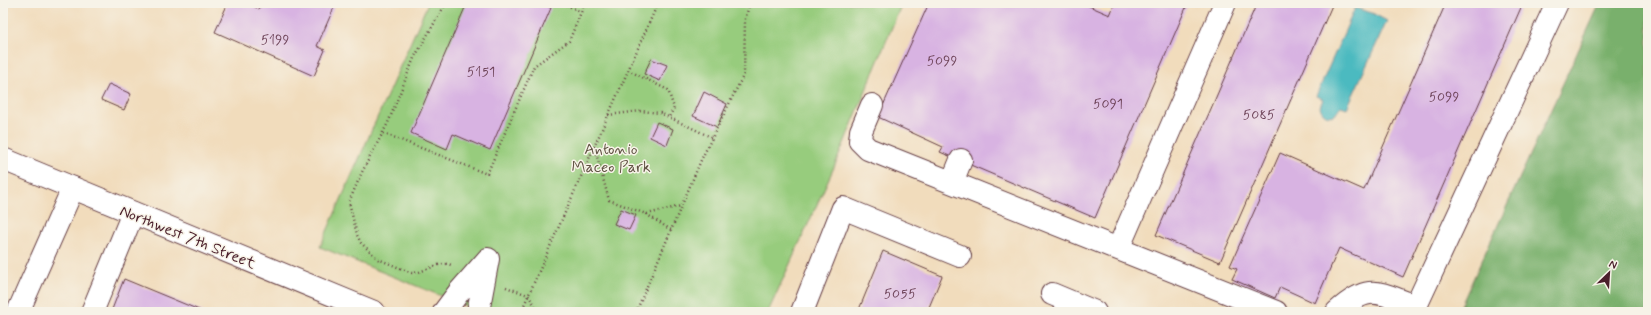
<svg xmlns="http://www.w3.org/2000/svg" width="1651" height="315" font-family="Mynerve,sans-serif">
<rect width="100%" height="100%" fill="#f7f3e8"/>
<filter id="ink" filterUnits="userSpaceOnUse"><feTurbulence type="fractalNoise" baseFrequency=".025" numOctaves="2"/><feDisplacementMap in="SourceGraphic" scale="8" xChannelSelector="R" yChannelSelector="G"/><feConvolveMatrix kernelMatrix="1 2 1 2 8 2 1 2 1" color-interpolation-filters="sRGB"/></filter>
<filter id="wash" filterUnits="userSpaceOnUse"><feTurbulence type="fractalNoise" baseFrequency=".012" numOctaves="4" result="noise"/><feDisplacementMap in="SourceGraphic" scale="16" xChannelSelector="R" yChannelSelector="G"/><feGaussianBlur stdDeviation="0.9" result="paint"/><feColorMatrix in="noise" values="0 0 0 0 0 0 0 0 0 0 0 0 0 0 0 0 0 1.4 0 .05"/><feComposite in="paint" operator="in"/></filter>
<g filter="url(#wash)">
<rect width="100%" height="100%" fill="#f1dcbc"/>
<path fill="#97cc7d" stroke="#707654" d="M428,3h474l-67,162 -67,147h-287l-161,-65z"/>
<path fill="#79b06c" stroke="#62684c" d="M1600,3h48v309h-190z"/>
<path fill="#4bbac0" stroke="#4a6c76" d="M1355,8l17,5 15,8 -40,87 -6,-2 -6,9c-8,2 -12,0 -15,-8l3,-8 -7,-3z"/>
<g id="blocks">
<path fill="#d8b3e2" d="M228,3h19l12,6 3,-6h74l-19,43 8,4 -11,26 -99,-44z
M467,3h73l11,5 -61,142 -37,-16 -6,15 -36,-16z
M929,3h153l28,12 5,-12h73l-93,215 -155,-66 3,-5 -65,-30z
M1257,3h76l-113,259 -64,-27z
M1446,3h77l-120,274 -64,-29 -24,55 -35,-16 -5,11 -43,-19 5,-10 -7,-3 50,-113 84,37z
M651,59l16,6 -7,16 -16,-7z
M109,84l22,10 -7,16 -23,-10z
M704,92l23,12 -10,23 -24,-11z
M657,122l16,7 -6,16 -17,-8z
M621,209l15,6 -7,15 -15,-6z
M883,251l59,25 -15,36h-69z
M124,279l80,33h-93z"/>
</g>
</g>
<g filter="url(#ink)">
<use href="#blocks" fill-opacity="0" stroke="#633b41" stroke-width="1"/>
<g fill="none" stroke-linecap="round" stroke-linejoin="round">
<defs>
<path id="minor" d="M872,105l-11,26 -1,10 8,8 408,163
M952,182l9,-22
M1118,249l107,-246
M1052,294l43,18
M18,312l55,-124
M92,312l41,-99
M444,312l15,-20 29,-33 -10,53
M802,312l41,-104 117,48
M1337,312c33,-30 41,-19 79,-6
M1415,312l1,-6 141,-303"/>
<path id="major" d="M3,159l371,153"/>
</defs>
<use href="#minor" stroke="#633b41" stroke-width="24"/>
<use href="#major" stroke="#633b41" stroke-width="24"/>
<path stroke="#633b41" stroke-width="2.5" stroke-dasharray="1 3" stroke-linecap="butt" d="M446,3l-32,55 -26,65 -26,49 -13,30 8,33 4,8 17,16 34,14c12,0 28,-13 39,-8
M563,3l18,9
M628,70l40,20 6,18 -5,9
M608,115l33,-4 19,2 53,25
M383,133l104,41 47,-108 35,-25 16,-38
M594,146l15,54 37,14 25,16
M647,214l34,-8
M506,287l22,8 11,17
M521,312l137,-309
M636,312l66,-154 42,-84 1,-55 5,-16"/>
<use href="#minor" stroke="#fff" stroke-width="22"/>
<use href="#major" stroke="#fff" stroke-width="22"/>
</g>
</g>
<g text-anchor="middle" stroke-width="3" stroke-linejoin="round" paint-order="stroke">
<g font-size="14" fill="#6e4459">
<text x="275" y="44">5199</text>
<text x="942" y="65">5099</text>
<text x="481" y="76">5151</text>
<text x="1444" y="101">5099</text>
<text x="1108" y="108">5091</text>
<text x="1259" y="119">5085</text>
<text x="900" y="298">5055</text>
</g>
<g font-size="16" fill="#615344" stroke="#f7f3e8">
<text x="611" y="154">Antonio<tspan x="611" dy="18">Maceo Park</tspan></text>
</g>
<g font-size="16" fill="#4a1f2b" stroke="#f7f3e8">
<text transform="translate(188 236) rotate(22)" y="6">Northwest 7th Street</text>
</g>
</g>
<rect width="1651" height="315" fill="none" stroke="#f7f3e8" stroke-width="16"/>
<g transform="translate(1609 273) rotate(25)" stroke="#f7f3e8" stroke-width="3" paint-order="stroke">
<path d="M0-3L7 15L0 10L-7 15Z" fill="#4a1f2b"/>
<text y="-6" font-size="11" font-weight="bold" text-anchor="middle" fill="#4a1f2b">N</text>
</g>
</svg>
